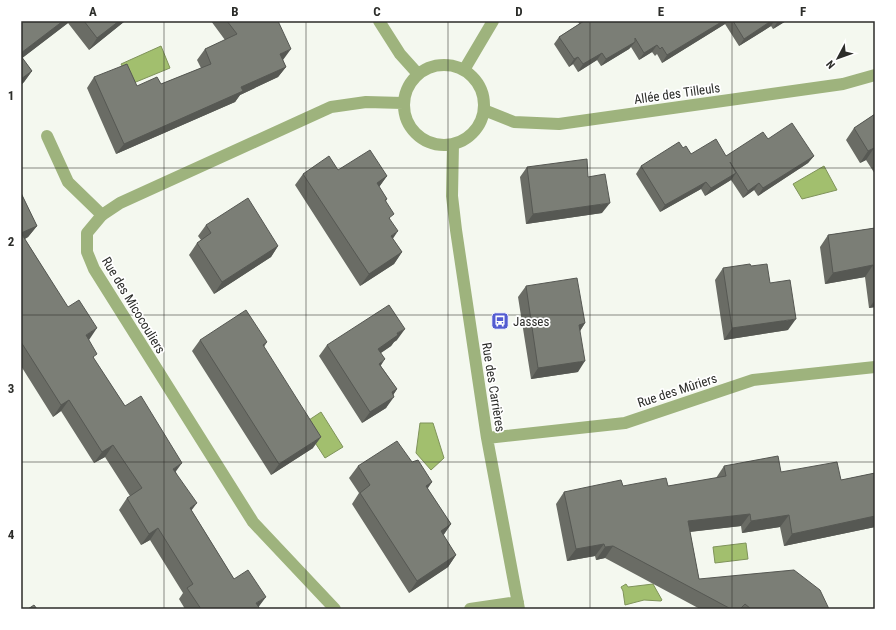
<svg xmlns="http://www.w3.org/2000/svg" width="896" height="630" font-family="'Roboto Condensed',sans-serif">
<rect width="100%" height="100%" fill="#f4f8ef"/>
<path fill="#a2bf6e" stroke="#7f935a" d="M161,46l9,22 -39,16 -10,-20z
M824,166l13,24 -35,9 -9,-15z
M321,412l22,35 -18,11 -22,-34z
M420,423h13l11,35 -13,12 -15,-17z
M746,543l2,16 -33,4 -2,-16z
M626,584l2,3 25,-3 9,16 -1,1 -17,-1 -19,5 -2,-14 -2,-4z"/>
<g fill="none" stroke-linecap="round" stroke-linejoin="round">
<path stroke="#9eb37d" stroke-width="12" d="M47,136l21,46 34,33"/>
<path stroke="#9eb37d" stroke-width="12" d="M379,21l21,33 18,20
M404 105a40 40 0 1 1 80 0a40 40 0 1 1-80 0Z
M464,70l29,-49
M484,110l30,12 45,2 284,-40 32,-9
M453,144l-1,52 4,34 31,208 32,171
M487,438l138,-15 128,-43 122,-13
M335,609l-82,-87 -159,-253 -7,-17v-19l15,-18 18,-12 211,-96 35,-5 37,1
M470,609l48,-7"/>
</g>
<path fill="#6a6c65" d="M21,21h104l-36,29 -21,-27 -46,35 10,13 -8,11 -3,3z
M211,21h67l5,39 3,7 -8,10 -38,18 -5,7 -119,52 -29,-66 7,-11 43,9 24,-2 40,-16 -4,-8 8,-11 20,-9z
M578,21h208l-13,8 -2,-3 -32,20 -14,-22 -63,39 -5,-9 -2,2 -3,-4 -13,8 -8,-13 -2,2 -28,17 -4,-6 -19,12 -5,-8 -4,3 -15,-23 5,-7 20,-13z
M875,114v60l-9,-14 -6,3 -14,-23 8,-12z
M768,139l46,17 -6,7 -50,33 -4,-6 -11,8 -12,-18 -26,16 -4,-7 -41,23 -24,-38 5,-8 42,-18 8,6 35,2z
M527,167l61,10 14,36 -76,11 -6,-47z
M338,170l49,6 -8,11 8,12 -1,2 4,18 3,20 9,13 -8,12 -34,22 -65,-101 8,-11z
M21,193l16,33 -9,11 -3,2 63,101 6,19 31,47 51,66 16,39 42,68 26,30h-75l-6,-10 4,-6 -33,-53 -9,5 -22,-35 8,-12 3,-2 -25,-39 -11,6 -33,-52 -8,6 -32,-51z
M206,225l72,21 -7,11 -57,37 -25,-39 8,-12 4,-3 -3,-4z
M875,228v79l-6,1 -4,-31 -40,7 -5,-37 8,-12z
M751,266l37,64 -64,10 -9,-60 8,-12z
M526,286l59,37 -5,8 -2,41 -47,7 -13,-82z
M200,340l67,2 -3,5 49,101 -42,27 -79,-124z
M397,340l-3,2 -3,4 -10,7v13l16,23 -4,6 -7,13 -24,15 -43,-67 8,-11z
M412,462l20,20 -5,6 24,36 -8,11 13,20 -8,12 -39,26 -57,-89 7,-11 -10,-15 9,-12z
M724,466l117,14 34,-7v54l-91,19 -4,-19 -38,6 -1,-7 -51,6 9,47 130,30h-129l-95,-51 -9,2 -1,-4 -28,5 -11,-57 8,-12 59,-6h45l48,-8z"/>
<path fill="#565853" d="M63,21h6l-1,2 -47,36v-6z
M119,21h6l-36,29 8,-12z
M723,21h4l-2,3 -63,39 5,-8z
M771,21h3l-3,5 -32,20 5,-7z
M778,21h8l-13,8z
M635,42l-6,7 -28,17 5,-7z
M657,45l-5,7 -13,8 5,-7z
M291,49l-8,11 -10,4 7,-10z
M602,53l-5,7 -19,12 5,-8z
M578,57l-5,7 -4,3 5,-8z
M286,67l-8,10 -38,18 -5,7 -119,52 8,-10 117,-57z
M32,71l-8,11 -3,3v-6z
M874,148l-8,12 -6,3 8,-12z
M814,156l-6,7 -50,33 5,-8z
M736,173l-5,7 -26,16 6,-8z
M387,176l-8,11 -2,-4z
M706,182l-5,7 -41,23 5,-7z
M759,183l-5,7 -11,8 5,-7z
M610,203l-8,10 -76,11 7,-10z
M37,226l-9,11 -7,4v-8z
M398,231l-8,12 1,-7z
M278,246l-7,11 -57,37 8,-12z
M402,252l-8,12 -34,22 9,-12z
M873,265l-8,12 -40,7 8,-11z
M875,300v7l-6,1z
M796,319l-8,11 -64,10 8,-12z
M585,323l-7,11 1,-9z
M97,328l-8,12 -11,7 8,-12z
M405,329l-8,11 -3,2 -3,4 -21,14 8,-11 19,-16z
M385,359l-7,11 1,-6z
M585,361l-7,11 -47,7 7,-11z
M397,389l-7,11 4,-3 -8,11 -24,15 8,-11 22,-20z
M69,400l-8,11 -8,6 8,-12z
M321,437l-8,11 -42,27 8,-11z
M113,445l-8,12 -11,6 8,-11z
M182,463l-8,11 -1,-5z
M432,482l-8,12 2,-8z
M197,503l-9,12 2,-7z
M750,514l-9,12 -62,7 9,-12z
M789,515l-9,12 -38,6 9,-12z
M875,516v11l-91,19 8,-12z
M451,524l-8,12 -2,-5z
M158,528l-8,12 -9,5 8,-11z
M604,544l-9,12 -28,5 9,-12z
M613,546l-8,12 -9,2 9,-13z
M456,555l-8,12 -39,26 8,-12z
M266,597l-9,12 -1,-6z"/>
<path fill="#7b7e76" stroke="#565853" d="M21,21h42l-42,32z
M84,21h35l-22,17z
M227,21h51l13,28 -11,5 6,13 -45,20 2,4 -119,53 -30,-67 33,-13 10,22 20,-9 4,7 50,-20 -6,-15 32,-15z
M584,21h139l-56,34 -5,-8 -2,2 -3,-4 -13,8 -9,-15v4l-29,17 -4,-6 -19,11 -5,-7 -4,2 -15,-22z
M733,21h38l-27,18z
M21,56l11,15 -11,8z
M875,114v35l-1,-1 -6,3 -14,-23z
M792,123l22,33 -51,32 -4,-5 -11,8 -18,-29 6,11 -25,15 -5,-6 -41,23 -24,-39 38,-24 4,6 3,-2 5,8 25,-15 10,17 37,-24 5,7z
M370,150l17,26 -10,7 10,16 -2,1 9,14 -5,4 9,13 -7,5 11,16 -33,22 -66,-100 26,-18 9,14z
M587,159l1,18 17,-3 5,29 -77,11 -6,-47z
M21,193l16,33 -16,7z
M248,198l30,48 -56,36 -25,-39 14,-10 -5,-8z
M875,228v49l-2,-12 -40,8 -5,-38z
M21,233l47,74 11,-7 18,28 -11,7 11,19 -4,3 32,49 16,-10 41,67 -9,6 24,34 -7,5 44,71 14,-9 18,27 -10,6 4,6h-59l-14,-21 6,-4 -35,-56 -9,6 -22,-36 15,-10 -29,-43 -11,7 -33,-52 -8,5 -40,-63z
M750,264l1,2 16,-2 3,19 20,-3 6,39 -64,9 -9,-60z
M577,278l8,45 -6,2 6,36 -47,7 -12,-82z
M389,305l16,24 -8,4 1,2 -20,14 7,10 -6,5 18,25 -5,3 2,5 -24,15 -43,-67z
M246,310l21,32 -4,3 58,92 -42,27 -79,-124z
M397,441l15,21 6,-2 14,22 -6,4 25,38 -10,7 15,24 -39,26 -57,-88 10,-8 -12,-19z
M778,456l3,16 56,-10 4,18 34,-7v43l-83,18 -3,-19 -38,6 -1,-7 -62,7 11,58 95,-9 26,20 9,19h-78l-6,-5 -5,5h-9l-118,-63 -8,1 -1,-3 -28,5 -12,-57 57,-12 2,6 43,-8 2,8 58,-10 -2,-10z
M34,605l3,4h-9z"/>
<path fill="none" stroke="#2c2d2a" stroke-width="1" stroke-opacity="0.55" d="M164,21v588M306,21v588M448,21v588M590,21v588M732,21v588M21,168h854M21,315h854M21,462h854"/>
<defs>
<symbol id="bus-square" viewBox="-11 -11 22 22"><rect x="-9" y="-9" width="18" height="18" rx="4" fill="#525bd1" stroke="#fff"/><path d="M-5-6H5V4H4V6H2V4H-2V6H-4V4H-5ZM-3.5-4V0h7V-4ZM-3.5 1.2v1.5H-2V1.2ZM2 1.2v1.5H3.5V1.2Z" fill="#fff"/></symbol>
</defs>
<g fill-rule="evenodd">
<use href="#bus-square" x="490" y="311" width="20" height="20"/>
</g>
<g text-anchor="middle" stroke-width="3.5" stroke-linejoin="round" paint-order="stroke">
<g font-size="13" fill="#2c2d2a" stroke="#fff">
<text transform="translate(677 93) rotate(-8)" y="5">Allée des Tilleuls</text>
<text transform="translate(134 305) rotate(59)" y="5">Rue des Micocouliers</text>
<text transform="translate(494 387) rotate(81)" y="5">Rue des Carrières</text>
<text transform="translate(677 390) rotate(-18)" y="5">Rue des Mûriers</text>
</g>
<g font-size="13" fill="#2c2d2a" stroke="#fff" text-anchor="start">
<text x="513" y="326">Jasses</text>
</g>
</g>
<rect width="896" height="630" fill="none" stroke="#ffffff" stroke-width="44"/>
<g transform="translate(838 58) rotate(229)" stroke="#ffffff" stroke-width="3" paint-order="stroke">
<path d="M0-3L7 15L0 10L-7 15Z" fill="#2c2d2a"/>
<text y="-6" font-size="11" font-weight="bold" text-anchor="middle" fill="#2c2d2a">N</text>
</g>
<rect x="22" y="22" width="852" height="586" fill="none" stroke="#2c2d2a" stroke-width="1.5"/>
<g font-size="13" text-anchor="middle" font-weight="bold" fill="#2c2d2a">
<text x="93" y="16">A</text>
<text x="235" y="16">B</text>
<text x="377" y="16">C</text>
<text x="519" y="16">D</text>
<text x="661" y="16">E</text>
<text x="803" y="16">F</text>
<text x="11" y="100">1</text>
<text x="11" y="246">2</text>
<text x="11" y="393">3</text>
<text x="11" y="539">4</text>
</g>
</svg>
